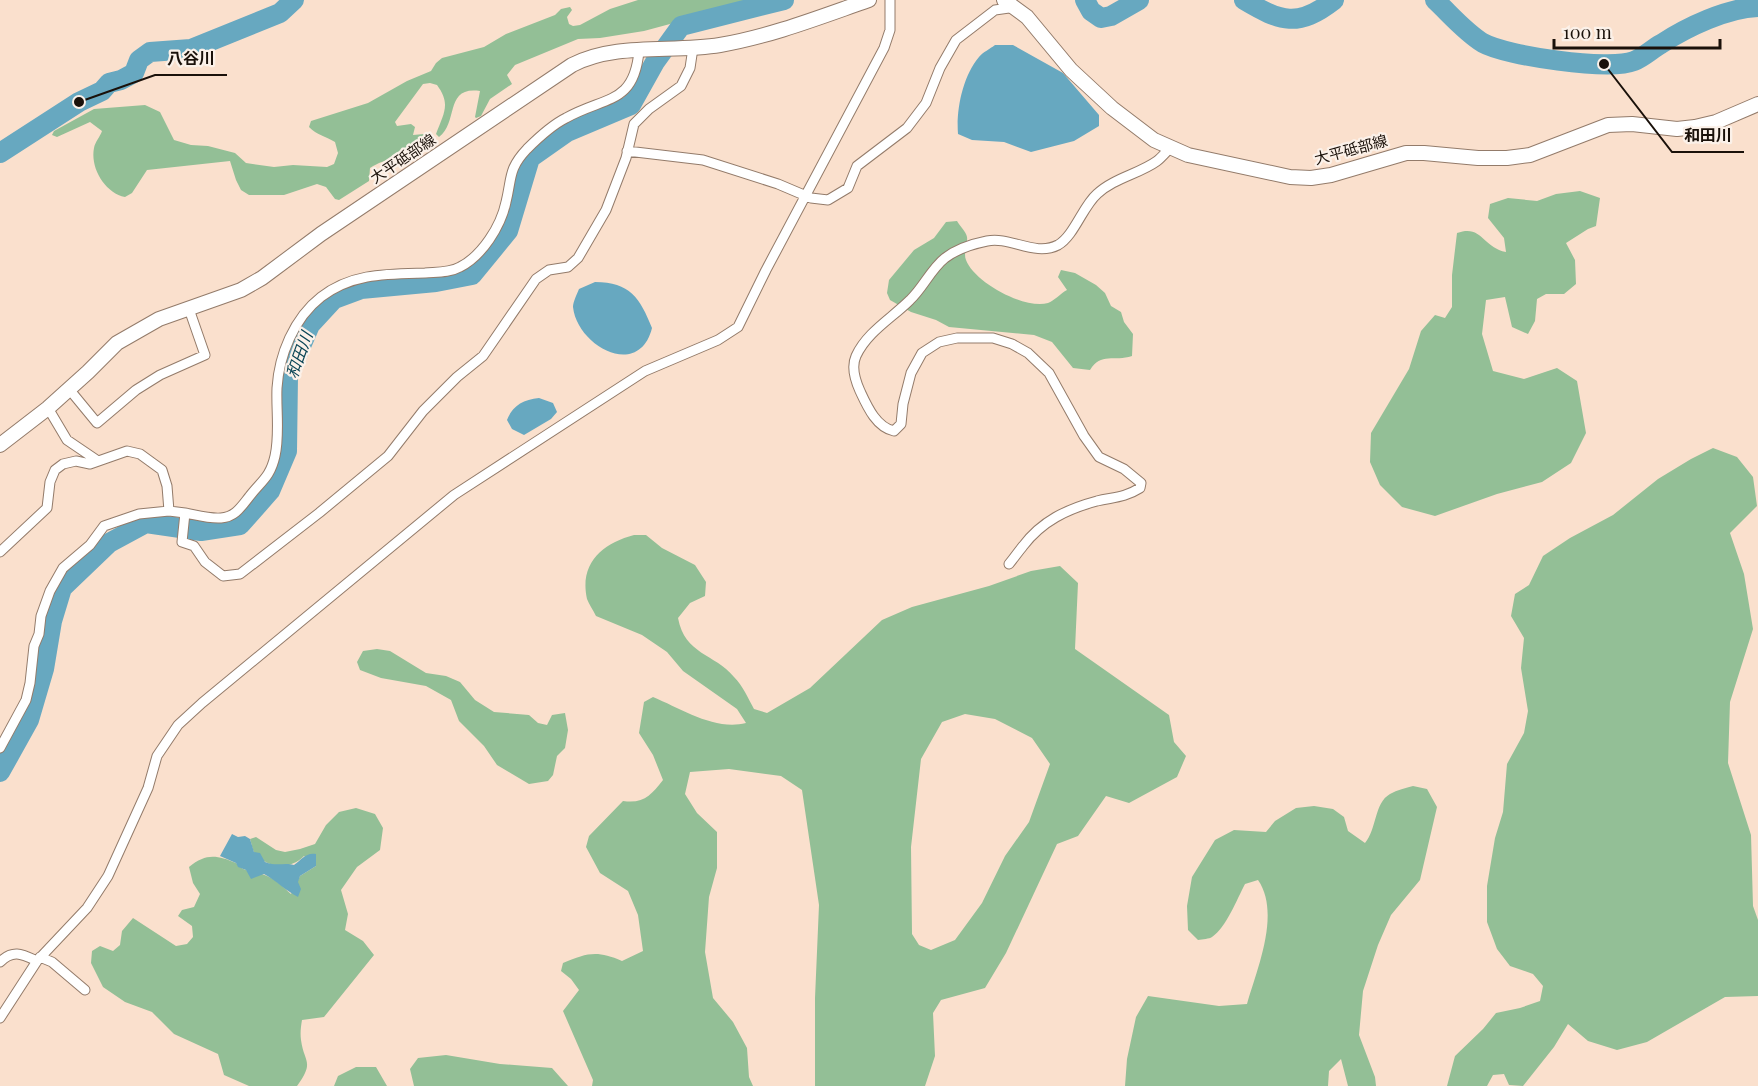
<svg xmlns="http://www.w3.org/2000/svg" width="1758" height="1086" font-family="'Playfair Display','Noto Sans JP',serif">
<rect width="100%" height="100%" fill="#fae0cd"/>
<path fill="#93bf96" fill-rule="evenodd" d="M638,0h121l-115,31 -44,7 -22,1 -63,26 -8,10 5,9 -22,15 -9,17 -5,2 -1,-1 5,-26c-36,-5 -21,31 -41,46l-3,-3c8,-21 15,-30 1,-49l-7,-2 -7,1 -28,38 2,4 14,-2 4,3 -2,8 11,-1 7,3 -2,3 -26,21c-14,-3 -21,0 -33,7l-1,13 -30,19 -4,-1 -9,-12 -9,-3 -33,11h-35l-8,-5 -5,-10 -6,-19 -83,9 -15,23 -7,4c-20,-4 -35,-29 -31,-49 1,-6 6,-11 8,-17l-12,-9 -33,15 -5,-2 2,-4 40,-22 51,-4 15,7 14,28 17,5 17,1 27,7 11,10 28,4 19,-2 34,2 7,-3 4,-11 -3,-11c-10,-6 -18,-7 -26,-15l2,-6 57,-18 39,-22 24,-10 5,-8 6,-5 42,-11 22,-13 49,-19 6,-6 9,-2 2,3 -5,7 2,7 4,2 7,-1 30,-16z
M1580,191l20,7 -4,28 -8,3 -22,14 9,17 1,24 -12,10h-18l-9,5 -2,22 -7,13 -16,-7 -7,-30 -19,3 -4,34 11,37 31,8 33,-11 20,13 9,52 -15,30 -29,19 -45,12 -62,22 -33,-9 -22,-22 -10,-23 1,-29 38,-64 12,-38 14,-16 10,3 7,-11v-32l5,-42c25,-9 25,14 49,19l-2,-14 -16,-20 2,-14 18,-6 29,3 19,-7z
M957,221c3,5 9,11 10,16 1,7 -4,16 -1,23 8,22 59,50 82,43 6,-2 13,-10 19,-13l-9,-13 3,-7 14,3 21,12 9,8 6,13 10,6 3,10 9,12 -1,22c-18,6 -31,-4 -42,14l-17,-2 -21,-26 -18,-7 -85,-8 -13,-7 -25,-8 -21,-12 -3,-7 2,-13 25,-30 20,-12 12,-16z
M1713,448l24,9 16,20 4,29 -27,27 14,41 9,55 -23,73 -2,61 23,72 2,71 5,14v76l-33,1 -78,45 -30,8 -29,-9 -20,-17 -14,23 -31,39 -14,-1 -5,-11 -11,1 -6,11h-40l8,-30 28,-27 13,-16 24,-5 20,-7 3,-15 -10,-12 -23,-8 -13,-17 -10,-27v-36l8,-48 8,-26 4,-48 17,-31 4,-22 -7,-43 3,-30 -13,-22 4,-22 14,-9 14,-29 27,-18 43,-23 45,-36 33,-20z
M634,535h12l16,13 33,17 11,17 -1,14 -15,7 -12,15c7,37 36,35 56,59 9,9 14,21 20,32l13,4 43,-25 72,-68 30,-13 77,-21 42,-15 29,-5 18,17 -3,66 94,66 5,27 12,14 -9,21 -48,26 -23,-7 -28,40 -21,8 -51,109 -21,35 -44,12 -8,13 2,43 -10,30h-110v-88l4,-93 -17,-115 -21,-14 -52,-7 -39,3 -5,22 12,19 20,19v36l-8,29 -4,55 8,46 20,24 14,26 2,29 4,9h-161l1,-6 -30,-69 16,-21 -8,-11 -10,-8 2,-8c24,-10 34,-13 59,-2l21,-10 -5,-36 -10,-24 -28,-18 -14,-26 3,-11 34,-35c21,3 28,-6 40,-21l-10,-25 -14,-22 5,-31 9,-5c29,12 62,34 93,26l-9,-14 -54,-38 -16,-19 -25,-17 -46,-19c-3,-6 -7,-12 -9,-17 -8,-36 16,-56 47,-64zM965,714l30,5 37,19 18,26 -21,58 -24,34 -23,47 -27,37 -24,10 -12,-5 -7,-11 -1,-87 10,-88 21,-37z
M377,649l13,2 36,22 20,3 14,6 15,18 19,12 35,3 9,8 9,2 5,-10 13,-2 3,17 -3,18 -8,8 -4,19 -5,6 -19,3 -32,-19 -13,-19 -25,-25 -8,-21 -25,-14 -45,-8 -21,-8 -3,-8 6,-11z
M1413,786l14,3 10,18 -17,73 -29,35 -13,30 -15,46 -4,44 16,42 1,9h-28l-7,-27 -12,12 -1,15h-203l2,-27 9,-42 12,-21 71,10 28,-2c10,-35 34,-91 11,-124l-13,4c-8,15 -19,44 -33,53 -3,2 -9,2 -14,3l-10,-10 -1,-24 5,-29 23,-37 19,-10 32,2 9,-11 21,-13 18,-2 19,3 11,8 4,14 17,12c12,-14 9,-40 25,-49 7,-4 16,-6 23,-8z
M356,808l19,6 8,14 -3,22 -23,17 -16,23 7,24 -3,16 18,11 11,14 -50,62 -22,3c-1,6 -2,13 -1,20 3,23 14,21 -4,46h-48l-25,-11 -6,-21 -44,-20 -22,-22 -27,-10 -22,-15 -12,-24 1,-12 8,-5 13,5 7,-6 2,-14 11,-13 43,28 11,-2 6,-7 -1,-11 -14,-10 4,-6 12,-3 6,-13 -7,-11 -4,-16c17,-14 28,-12 47,-4 7,10 21,8 31,13 10,4 16,11 24,18l9,-18 16,-10 -12,-10c-13,14 -37,13 -49,-3 -3,-3 -3,-9 -5,-14l6,-2 20,13 9,2 15,-3 15,-5 11,-19 13,-13z
M446,1055l54,9 52,4 16,18h-154l-4,-17 8,-11z
M356,1067h20l11,19h-53l4,-10z"/>
<path fill="#67a8c0" d="M995,45h18l50,28 36,42v11l-25,15 -43,11 -27,-10 -32,-2 -14,-6c-2,-25 5,-58 21,-77 4,-5 11,-8 16,-12z
M595,282c35,0 45,16 57,46 -13,52 -75,18 -79,-21 0,-5 4,-13 6,-18z
M539,398l14,5 4,9 -6,7 -27,16 -12,-6 -5,-9c6,-15 16,-20 32,-22z
M232,834l6,3 7,-1 5,3 4,13 6,1 5,9c14,5 18,0 29,3 7,-5 12,-13 22,-11v12l-16,10 -2,6 3,7 -3,8c-12,-6 -21,-16 -34,-23l-13,5 -5,-9 -8,-3 -2,-4 -16,-7z"/>
<g fill="none" stroke-linecap="round" stroke-linejoin="round">
<path stroke="#67a8c0" stroke-width="20" d="M1085,0l6,11 10,7 10,-2 28,-16
M1244,0c37,22 54,28 90,0
M1435,0c15,14 30,32 48,43 23,13 127,28 151,18 10,-4 18,-12 27,-17 26,-17 66,-36 97,-37
M0,153l79,-51 23,-11 7,-8 12,-3 13,-7 5,-13 11,-8 41,-3 89,-36 14,-13
M0,772l29,-52 15,-51 8,-48 10,-33 47,-45 37,-20 55,8 39,-6 30,-34 17,-40 1,-75 22,-51 24,-26 27,-10 75,-7 36,-7 36,-44 22,-73 37,-26 64,-27 24,-43 26,-36 103,-26"/>
<defs>
<path id="minor" d="M627,151l76,9 75,24 33,14 17,2 20,-12 9,-22 50,-38 19,-25 14,-35 16,-28 39,-30 21,-3
M69,389l28,34 39,-33 24,-15 45,-20 -16,-46
M48,408l19,32 31,21
M185,513c11,2 25,6 36,5 14,-1 20,-11 28,-21 12,-16 21,-19 26,-41 5,-22 1,-46 2,-68 2,-33 17,-70 44,-91 31,-24 66,-23 104,-24 12,-1 24,0 35,-6 22,-11 41,-41 46,-65 6,-24 2,-33 21,-53 11,-11 25,-24 39,-31 39,-22 68,-13 73,-67
M0,552l47,-44 3,-26 5,-12 8,-6 13,-3 14,3 37,-13 13,3 22,16 5,16 2,25 16,2 -3,29 12,4 11,16 18,14 17,-2 79,-61 69,-57 35,-45 34,-34 26,-21 53,-77 13,-9 19,-3 10,-9 28,-48 20,-52 8,-34 15,-15 32,-23 9,-18 3,-20
M1009,564c5,-6 9,-12 14,-18 19,-25 44,-37 74,-45 17,-4 27,-3 43,-13l1,-5 -17,-14 -25,-12 -15,-21 -35,-63 -21,-20 -16,-9 -19,-6h-36l-18,4 -17,11 -11,20 -8,31 -2,20 -7,7c-18,-4 -27,-25 -34,-40 -5,-11 -9,-24 -4,-35 11,-24 36,-38 54,-56 13,-12 21,-31 35,-42 12,-9 27,-14 42,-17 23,-5 48,16 71,4 16,-9 25,-39 39,-51 17,-16 42,-20 60,-33 5,-4 9,-9 13,-13
M0,748l26,-48 4,-17 4,-37 5,-12 2,-18 9,-25 13,-23 27,-23 14,-19 35,-12 30,-3
M40,957l12,5 33,28
M0,962c13,-13 22,-8 37,-1
M0,1018l37,-57 50,-53 21,-32 40,-88 9,-32 21,-31 24,-22 252,-208 191,-124 73,-31 20,-13 28,-57 118,-222 6,-18v-30"/>
<path id="primary" d="M1004,0l23,17 44,53 41,38 42,32 34,15 102,22 21,1 20,-3 75,-22h18l54,5h29l23,-3 78,-30 24,-1 45,5 18,-2 21,-5 42,-18
M0,445l48,-37 40,-36 29,-29 42,-24 82,-29 21,-12 59,-44 251,-169c44,-23 100,-12 148,-20 52,-9 100,-28 149,-45"/>
</defs>
<use href="#minor" stroke="#937b6a" stroke-width="11"/>
<use href="#primary" stroke="#937b6a" stroke-width="16"/>
<use href="#minor" stroke="#fff" stroke-width="9"/>
<use href="#primary" stroke="#fff" stroke-width="14"/>
</g>
<g text-anchor="middle" stroke-width="4.5" stroke-linejoin="round" paint-order="stroke">
<g font-size="15" fill="#1a110a" stroke="#fbf1e9">
<text transform="translate(1351 150) rotate(-15)" y="5">大平砥部線</text>
<text transform="translate(403 159) rotate(-34)" y="5">大平砥部線</text>
</g>
<g font-size="16" font-style="italic" fill="#094455" stroke="#fbf1e9">
<text transform="translate(299 355) rotate(-70)" y="6">和田川</text>
</g>
</g>
<path fill="none" stroke="#1a110a" stroke-width="2" d="M79 102L155 75H227M1604 64L1672 152H1744"/>
<g fill="#1a110a" stroke="#fbf1e9" stroke-width="2">
<circle cx="79" cy="102" r="6"/>
<circle cx="1604" cy="64" r="6"/>
</g>
<g font-size="16" text-anchor="middle" font-weight="bold" fill="#1a110a" stroke="#fbf1e9" stroke-width="4.5" stroke-linejoin="round" paint-order="stroke">
<text x="191" y="64">八谷川</text>
<text x="1708" y="141">和田川</text>
</g>
<path d="M1554 39v9h166v-9" fill="none" stroke="#1a110a" stroke-width="3"/>
<text x="1563" y="39" font-size="18" fill="#1a110a" stroke="#fbf1e9" stroke-width="4.5" paint-order="stroke">100 m</text>
</svg>
